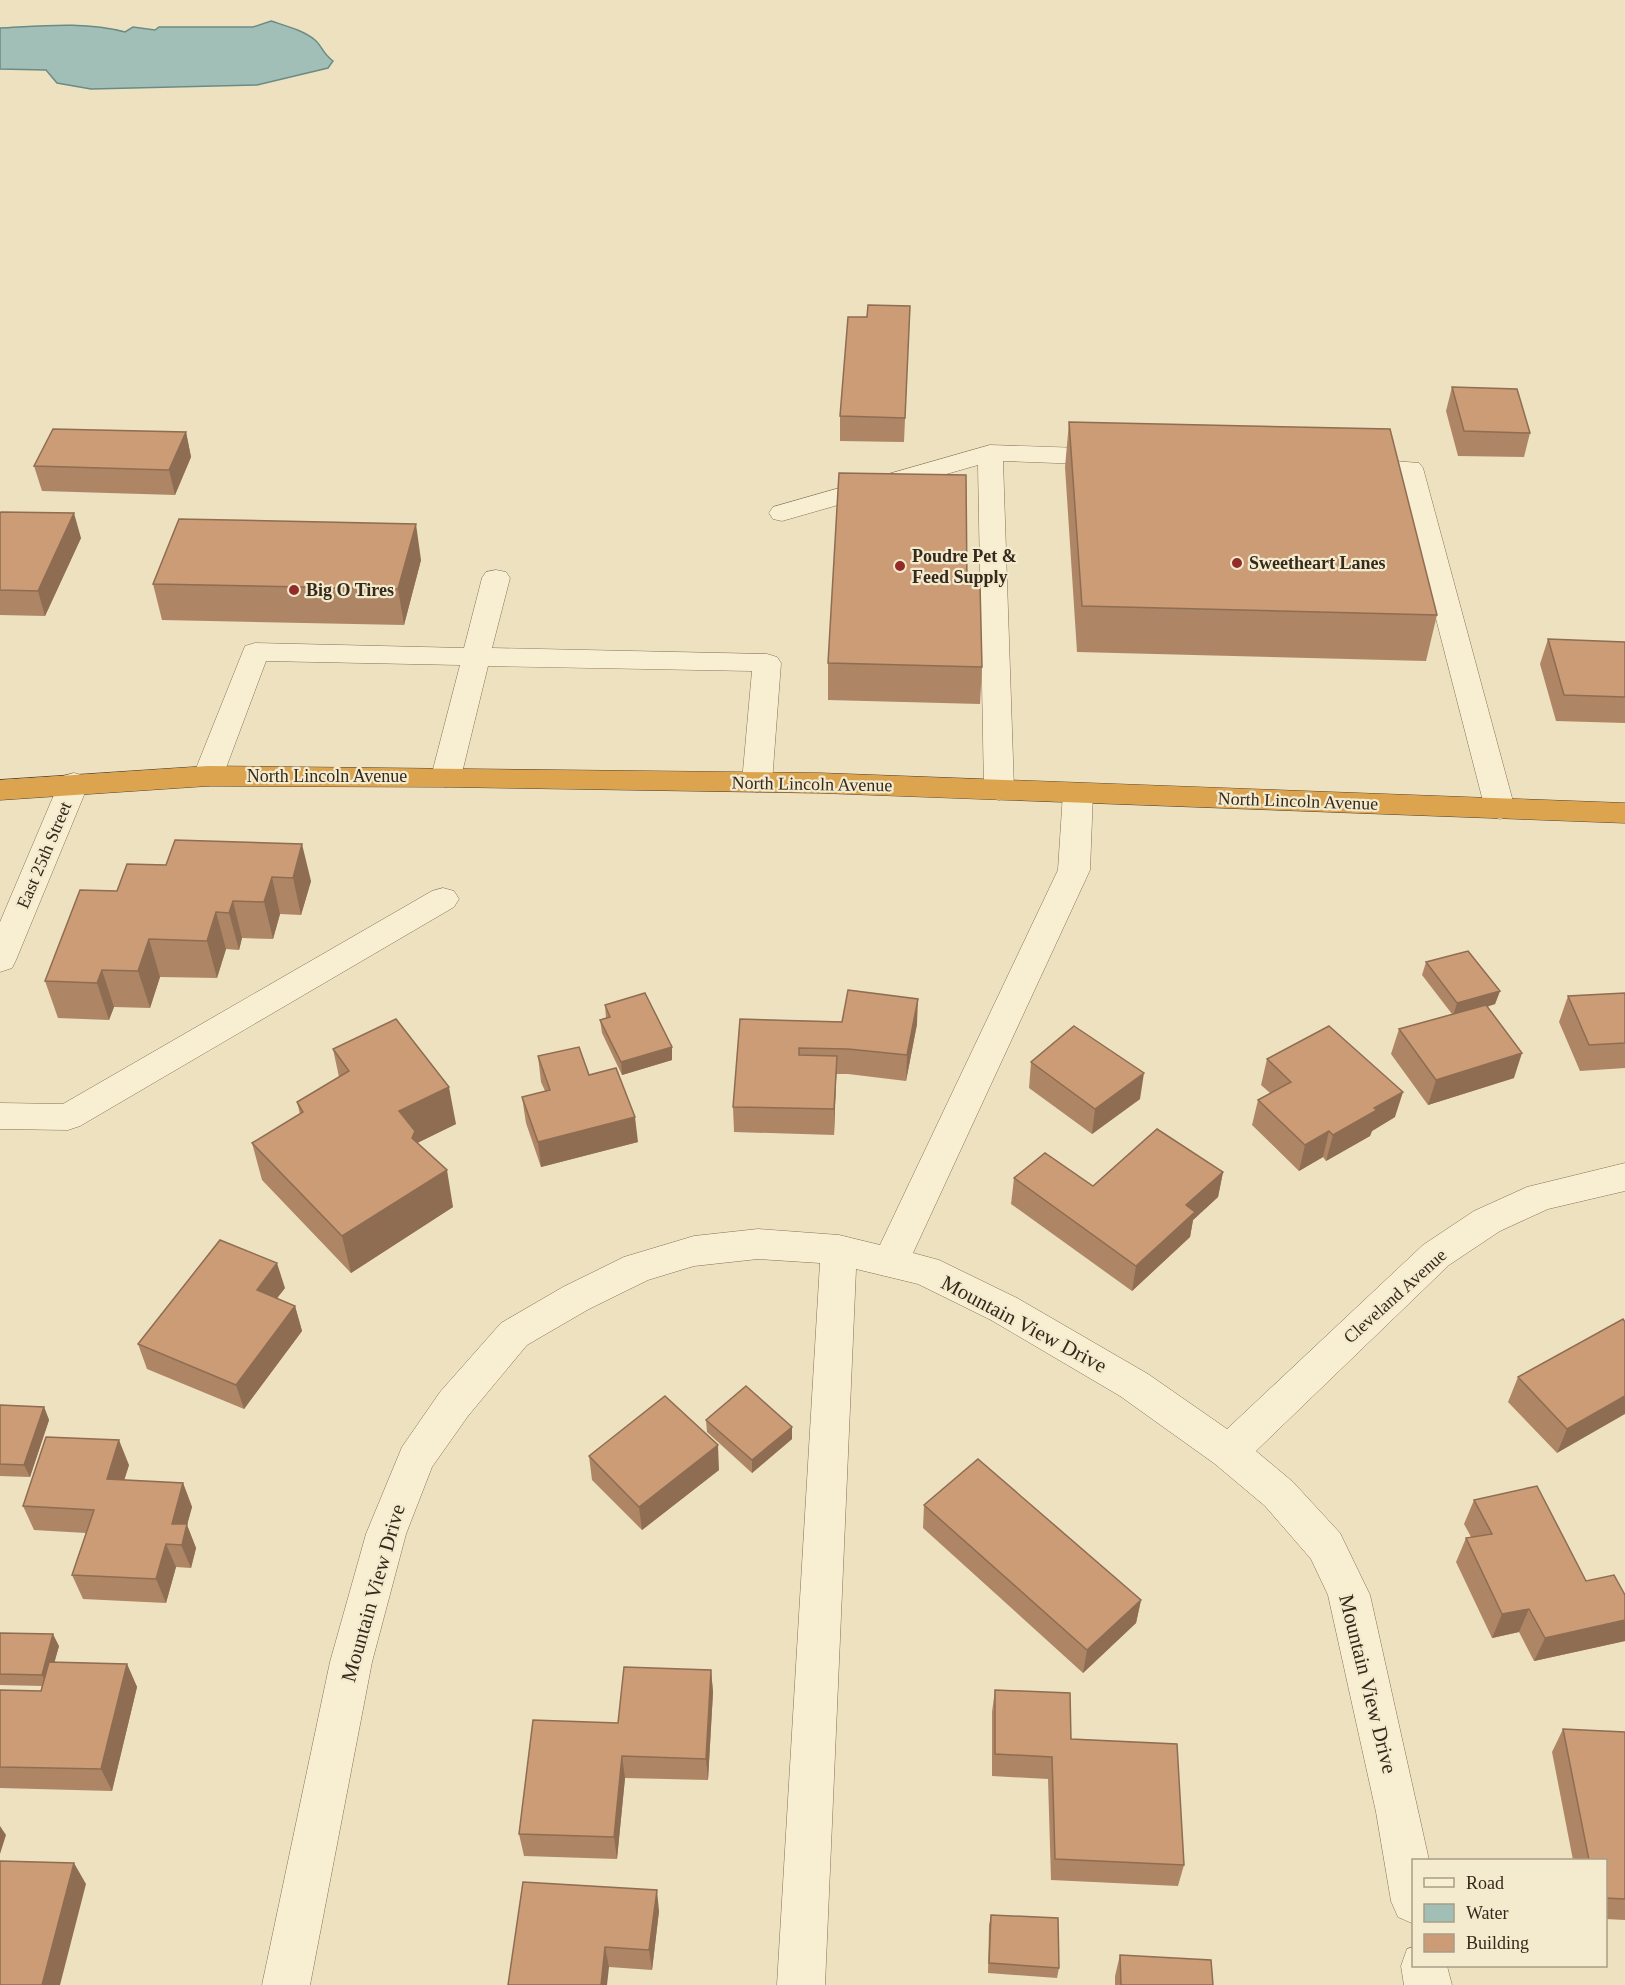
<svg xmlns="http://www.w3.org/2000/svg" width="1625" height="1985" font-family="'Times New Roman',serif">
<rect width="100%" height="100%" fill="#ede1bf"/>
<path fill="#a2bfb7" stroke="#6a8c85" stroke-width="1.5" d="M271,21c15,5 32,9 44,19 7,6 8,14 18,21l-5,7 -71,17 -166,4 -34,-6 -11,-13 -46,-1v-41c41,-2 85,-7 125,4l8,-5 22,3 4,-3h94z"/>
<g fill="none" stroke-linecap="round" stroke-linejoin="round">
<defs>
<path id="minor" d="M990,445l120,4 9,3 4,5 -4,5 -9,3 -107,-4 11,329 -4,7 -11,3 -11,-3 -4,-7 -6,-325 -196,56 -9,-2 -4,-6 4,-6z
M1357,458l62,5 4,5 92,341 -4,7 -11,3 -11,-3 -4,-7 -86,-334 -51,-4 -4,-5 4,-5z
M496,570l10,2 4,6 -18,70 275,6 10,3 4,6 -9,119 -4,7 -11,3 -11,-3 -4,-7 10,-111 -264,-5 -27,111 -4,7 -11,3 -11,-3 -4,-7 29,-112 -194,-4 -43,115 -4,7 -11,3 -11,-3 -4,-7 52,-130 10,-3 209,5 18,-70 4,-6z
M74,773l11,3 4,7 -73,177 -4,8 -12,4v-50l59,-139 4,-7z
M1078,783l11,3 4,7 -3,77 -177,383 26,7 78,38 131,76 79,55 196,-184 51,-34 53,-24 98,-24v28l-77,18 -48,22 -51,34 -193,186 37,31 47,51 30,62 59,265h-15v64l-16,-7 -7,-16 -15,-89 -48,-217 -17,-36 -46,-53 -50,-42 -95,-68 -129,-76 -73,-36 -62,-15 -31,716h-48l43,-722 -62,-4 -64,7 -46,14 -59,29 -62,36 -59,71 -36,51 -26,67 -34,128 -62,323h-48l68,-323 36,-128 36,-87 38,-55 61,-69 62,-36 61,-30 70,-21 64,-7 81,6 41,10 178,-375 5,-77 4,-7z
M443,888l11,3 5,8 -5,8 -374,219 -12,4 -68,-1v-26l63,1 369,-213z
M1414,1947v19h33l5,19h-48l-3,-19 6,-17z"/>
<path id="highway" d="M208,766l612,7 805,30v20l-805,-30 -374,-6 -238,-1 -208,14v-20z"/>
</defs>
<use href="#minor" stroke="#857258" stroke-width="1"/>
<use href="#highway" stroke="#53402c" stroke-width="1"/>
<use href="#minor" fill="#f8eed2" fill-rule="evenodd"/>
<use href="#highway" fill="#dca44f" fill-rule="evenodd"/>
</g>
<path fill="#af8665" d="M910,306l-6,136 -64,-1v-25l27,-99z
M1452,387l78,46 -6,24 -66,-1 -12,-45z
M1069,422l368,193 -11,46 -349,-9 -12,-185z
M186,432l5,25 -16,38 -133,-4 -8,-25z
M0,514l81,24 -36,78 -45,-1z
M421,560l-17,65 -242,-5 -9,-36z
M967,585l15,82 -2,37 -152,-4v-37z
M1548,639l77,3v81l-69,-2 -16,-57z
M175,840l136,41 -10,34 -21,-1 -7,25 -31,-1 -3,12 -13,-1 -9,29 -57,-1 -10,31 -36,-1 -5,13 -51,-2 -13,-37 72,-90 49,-26z
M1426,962l74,29 -5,13 -8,3 27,71 -86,27 -37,-51 8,-25 53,-15 -30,-39z
M1625,993v75l-45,3 -21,-49 9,-26z
M605,1005l67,55 -50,15 -20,-42 -2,-13 6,-2z
M740,1019l177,5 -11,57 -58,-7h-12l-2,61 -100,-3 -1,-25z
M333,1049l123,75 -39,19 36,64 -102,66 -89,-93 -10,-37 48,-29 -3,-12 42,-25z
M538,1056l51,19 49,67 -97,25 -15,-44 -4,-26 23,-6 -4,-9z
M1267,1059l128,58 -23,14 -2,5 -44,25 -3,-4 -24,14 -47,-46 6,-25 12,-7 -9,-8z
M1031,1062l109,37 -48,35 -63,-46z
M1223,1172l-5,25 -25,23 -3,17 -58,54 -121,-87 3,-26 79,8z
M285,1288l-8,10 18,8 7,25 -58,78 -97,-40 -9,-25z
M1625,1322l-68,131 -49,-51 10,-25z
M0,1405l44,2 5,13 -19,57 -30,-1z
M706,1420l86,19 -40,34 -45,-41z
M589,1456l130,14 -77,60 -50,-50z
M129,1465l-5,15 59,3 9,24 -5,18 9,23 -5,20 -15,-1 -10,36 -83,-4 -11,-24 14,-42 -52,-3 -11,-24z
M1474,1500l112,81 39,60 -91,20 -15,-29 -27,6 -36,-76 10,-24 5,-1 -7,-13z
M924,1505l217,95 -5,23 -53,50 -160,-145z
M0,1633l59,13 -5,16 73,2 10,23 -25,104 -112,-3v-98l41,1 1,-5 -42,-1z
M711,1670l2,22 -5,88 -83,-2 -8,81 -93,-3 -5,-22 99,-111z
M995,1690l76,49 113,126 -6,21 -127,-6 -3,-101 -56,-3v-64z
M1563,1729l62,3v188l-20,-1v-59h-32l-21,-108z
M659,1911l-7,59 -43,-3 -101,18z
M991,1915l68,53 -2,10 -69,-5 1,-48z
M1120,1955l93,30h-98v-9z"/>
<path fill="#8e6d52" d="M186,432l5,25 -16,38 -6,-25z
M74,513l7,25 -36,78 -7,-25z
M416,524l5,36 -17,65 -6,-36z
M302,844l9,37 -10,34 -8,-37z
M272,877l8,37 -7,25 -9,-37z
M233,901l9,37 -3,12 -10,-37z
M216,912l10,37 -9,29 -10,-37z
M149,939l11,38 -10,31 -12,-37z
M102,970l12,37 -5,13 -12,-37z
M1500,991l-5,13 -42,12 4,-13z
M918,999l-1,25 -11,57 1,-26z
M672,1047v13l-50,15 -1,-13z
M1522,1053l-8,25 -86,27 8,-25z
M837,1056l-1,26 -2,53v-26z
M1144,1073l-4,26 -48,35 3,-25z
M449,1087l7,37 -49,24 -8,-37z
M1403,1092l-8,25 -23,14 -2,5 -44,25 7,-26 41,-27z
M635,1117l3,25 -97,25 -3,-25z
M1329,1131l-6,26 -24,14 6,-26z
M447,1170l6,37 -102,66 -9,-37z
M1223,1172l-5,25 -25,23 -3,17 -58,54 4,-25 50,-61z
M277,1263l8,25 -21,27 -7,-25z
M295,1306l7,25 -58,78 -8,-24z
M1625,1396v18l-68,39 10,-24z
M44,1407l5,13 -19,57 -6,-12z
M792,1427v12l-40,34v-13z
M119,1440l10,25 -12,38 -10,-24z
M718,1445l1,25 -77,60 -3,-23z
M183,1483l9,24 -5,18 9,23 -5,20 -19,-44z
M166,1544l10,23 -10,36 -10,-24z
M1141,1600l-5,23 -53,50 4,-23z
M1529,1609l-10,23 -27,6 10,-24z
M1625,1620v21l-91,20 11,-23z
M53,1634l6,12 -11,40 -6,-11z
M127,1664l10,23 -25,104 -11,-22z
M711,1670l2,22 -5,88 -2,-21z
M622,1756l3,22 -8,81 -3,-22z
M0,1826l6,9 -6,19z
M74,1863l12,21 -26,101h-18z
M657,1890l2,21 -7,59 -3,-20z
M605,1947l4,20 -2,18h-6z"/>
<path fill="#cb9c75" stroke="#8e6d52" stroke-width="1.5" d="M868,305l42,1 -5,112 -65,-2 8,-99h19z
M1452,387l65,2 13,44 -66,-2z
M1069,422l321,7 47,186 -355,-9z
M53,429l133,3 -17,38 -135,-4z
M839,473l127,2 1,110h13l2,82 -154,-4z
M1,512l73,1 -36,78 -38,-1v-76z
M179,519l237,5 -18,65 -245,-5z
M1548,639l77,3v55l-61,-2z
M175,840l127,4 -9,34 -21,-1 -8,25 -31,-1 -4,12 -13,-1 -9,29 -58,-2 -11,32 -36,-1 -5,13 -52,-2 35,-91 37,1 10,-27 39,1z
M1468,951l32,40 -43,12 -31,-41z
M848,990l70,9 -11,56 -59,-6 -49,-1v7l38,1 -3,53 -101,-2 7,-88 102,3z
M645,993l27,54 -51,15 -21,-42 10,-3 -5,-12z
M1625,993v50l-36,2 -21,-49z
M1486,1005l36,48 -86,27 -37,-51z
M396,1019l53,68 -50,24 16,20 -3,7 35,32 -105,66 -90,-93 51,-31 -6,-10 52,-31 -16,-22z
M1074,1026l70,47 -49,36 -64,-47z
M1329,1026l74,66 -29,16 3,2 -44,25 -4,-4 -24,14 -47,-45 33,-18 -24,-23z
M579,1047l10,28 27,-7 19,49 -97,25 -16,-45 28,-7 -12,-34z
M1157,1129l66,43 -37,33 9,7 -59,54 -122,-88 31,-25 48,33z
M220,1240l57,23 -20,27 38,16 -59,79 -98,-41z
M1623,1319l2,3v74l-58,33 -49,-52z
M746,1386l46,41 -40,33 -46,-40z
M665,1396l53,49 -79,62 -50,-51z
M0,1405l44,2 -20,58 -24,-1z
M46,1437l73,3 -12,39 76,4 -11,41h15l-5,21 -16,-1 -10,35 -84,-4 22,-65 -71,-4z
M978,1459l163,141 -54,50 -163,-145z
M1537,1486l49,95 28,-6 11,20v25l-80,18 -16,-29 -27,5 -36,-76 26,-4 -18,-34z
M0,1633l53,1 -11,41 -42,-1z
M49,1662l78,2 -26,105 -101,-2v-77l41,1z
M624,1667l87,3 -5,89 -84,-3 -8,81 -95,-3 14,-114 85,3z
M995,1690l75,3 1,46 106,5 7,121 -129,-6 -3,-102 -57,-3z
M1563,1729l62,3v167l-20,-1v-38h-16z
M0,1861l74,2 -32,122h-42z
M523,1882l134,8 -8,60 -44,-3 -4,38h-93z
M991,1915l67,3 1,50 -70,-5z
M1120,1955l91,5 2,25h-92z"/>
<g fill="#932c29" stroke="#f4ebce" stroke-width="2">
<circle cx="1237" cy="563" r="6"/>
<circle cx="900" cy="566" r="6"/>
<circle cx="294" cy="590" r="6"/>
</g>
<g text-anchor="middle" stroke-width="4.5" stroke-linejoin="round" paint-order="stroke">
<g font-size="18" font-weight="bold" fill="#35291c" stroke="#f4ebce" text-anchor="start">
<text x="912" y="562">Poudre Pet &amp;<tspan x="912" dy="21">Feed Supply</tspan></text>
<text x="1249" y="569">Sweetheart Lanes</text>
<text x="306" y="596">Big O Tires</text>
</g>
<g font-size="18" fill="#35291c" stroke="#f4ebce">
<text x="327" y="782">North Lincoln Avenue</text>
<text transform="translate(812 784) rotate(1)" y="6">North Lincoln Avenue</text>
<text transform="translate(1298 801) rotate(2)" y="6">North Lincoln Avenue</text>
<text transform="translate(44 855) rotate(-67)" y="6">East 25th Street</text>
<text transform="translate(1395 1296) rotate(-42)" y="6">Cleveland Avenue</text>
</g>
<g font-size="21" fill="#35291c" stroke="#f4ebce">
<text transform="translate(1024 1324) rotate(28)" y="7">Mountain View Drive</text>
<text transform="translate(373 1593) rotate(-74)" y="7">Mountain View Drive</text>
<text transform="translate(1368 1684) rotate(76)" y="7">Mountain View Drive</text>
</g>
</g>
<rect x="1412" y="1859" width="195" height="108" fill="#f4ebce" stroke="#a89d87" stroke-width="1.5"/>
<rect x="1424" y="1878" width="30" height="9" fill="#f8eed2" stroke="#a89d87" stroke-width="1.5"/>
<text x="1466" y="1889" font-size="18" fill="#35291c">Road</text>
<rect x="1424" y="1904" width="30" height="18" fill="#a2bfb7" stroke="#a89d87" stroke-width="1.5"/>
<text x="1466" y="1919" font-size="18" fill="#35291c">Water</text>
<rect x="1424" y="1934" width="30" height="18" fill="#cb9c75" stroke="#a89d87" stroke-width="1.5"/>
<text x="1466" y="1949" font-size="18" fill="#35291c">Building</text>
</svg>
